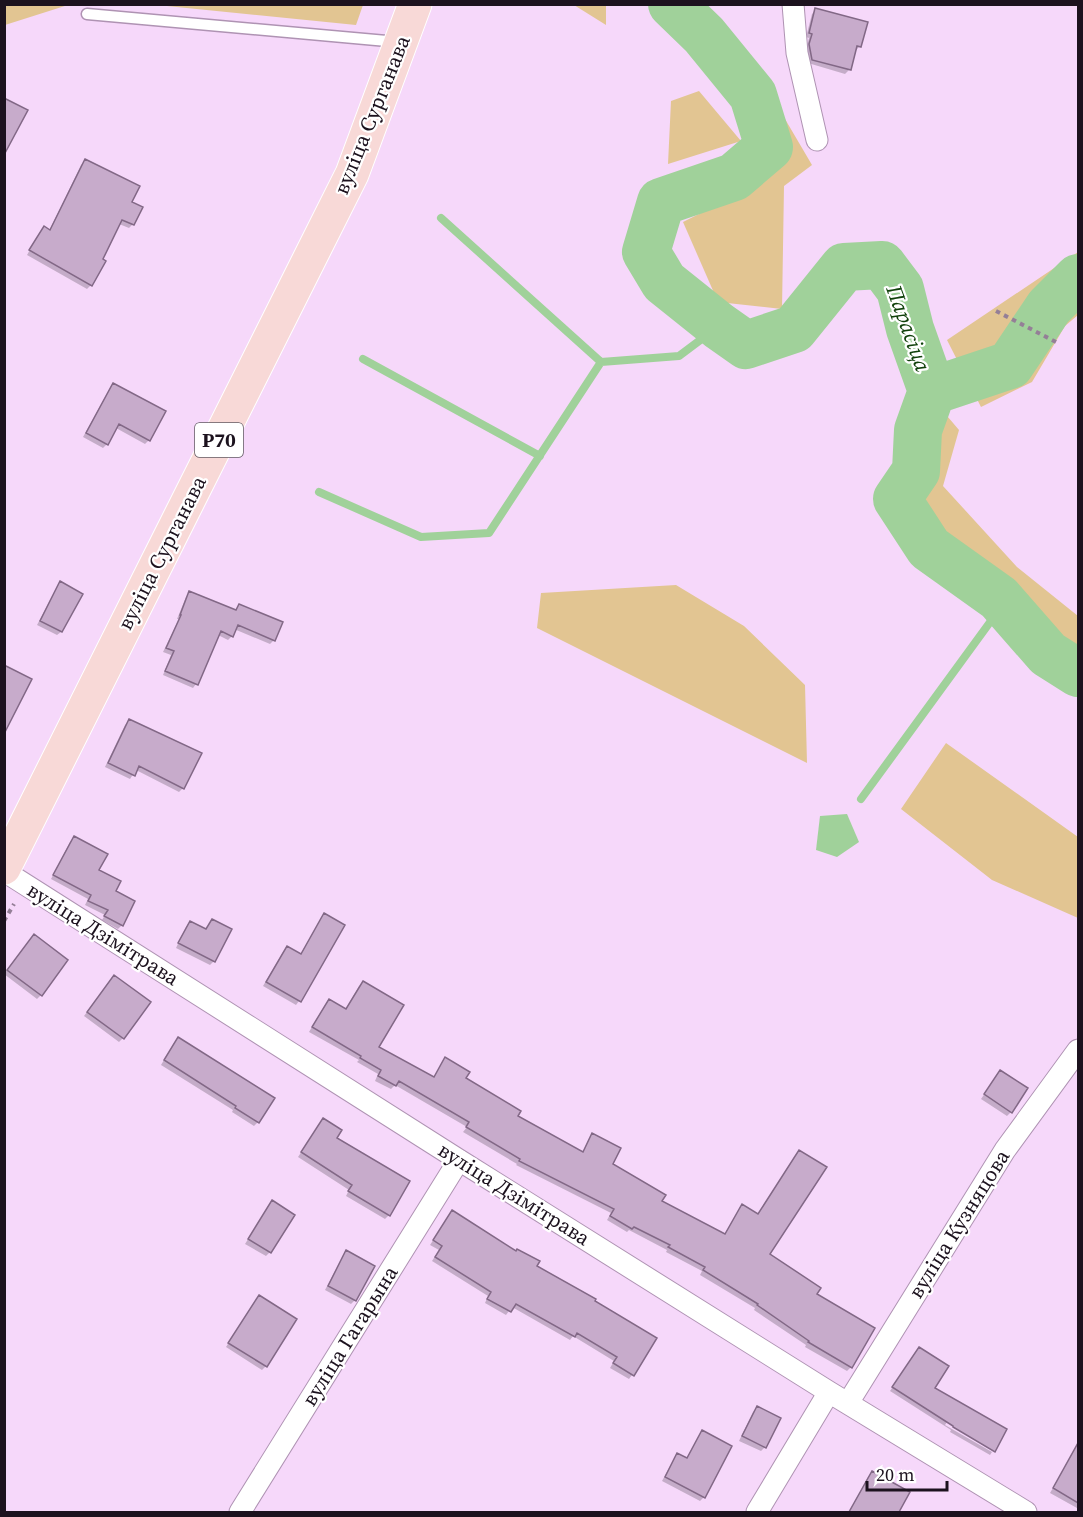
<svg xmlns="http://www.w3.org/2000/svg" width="1083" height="1517" font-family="'Source Serif 4',serif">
<rect width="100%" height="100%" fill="#f6d8fa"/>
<path fill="#e2c592" d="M5,4h63v1l-63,20z
M157,5l206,-1v1l-7,20z
M574,5h32v20z
M699,91l42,50 -73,23 3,-63z
M785,119l27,46 -28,21 -2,123 -64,-7 -35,-80 50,-25 44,-35z
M1078,252v63l-13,11 -33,56 -51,25 -34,-67z
M942,410l17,20 -16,56 74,81 61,49v40l-11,-9 -67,-65 -68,-45 -25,-38 23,-35z
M676,585l68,41 61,59 2,78 -270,-135 4,-35z
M946,743l132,94v81l-86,-38 -91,-71z"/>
<path fill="#a0d19a" d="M847,814l12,28 -22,15 -21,-7 4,-34z"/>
<path fill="#0003" d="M816,10l44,36 -4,4h-1l-6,20 -4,4 -37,-11 -2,-14 3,-11 -3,-1 6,-23z
M85,161l45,41 3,22 -4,4 -10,-4 -28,61 -4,4 -60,-34 13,-23 4,-4 5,3 32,-66z
M113,384l36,56 -4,4 -29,-16 -9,16 -4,4 -20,-11 27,-49z
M60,583l1,49 -4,3 -20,-10 20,-38z
M190,593l45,17 4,-4 35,34 -4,4 -36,-15 -2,7 -4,4 -10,-5 -22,49 -3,4 -30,-13 8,-20 -8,-3 16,-33h-2l9,-22z
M129,721l54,67 -4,4 -43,-22 -6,9 -25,-12 20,-42z
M74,838l40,54 8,33 -4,4 -16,-9 3,-5 -20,-10 3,-6 -37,-20 19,-37z
M321,919l-22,82 -3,4 -33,-19 20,-34 4,-4 13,7z
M212,921l2,40 -4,4 -34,-17 10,-21 4,-4 15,7z
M30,940l11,55 -4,4 -33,-25z
M110,981l13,57 -4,4 -35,-26z
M363,983l14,65 56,30 12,-19 19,19 52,38 66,37 7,-14 4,-4 18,30 49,36 64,34 15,-25 18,5 39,-59 -28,99 47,39 36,73 -4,4 -42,-24 1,-2 -52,-35 1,-2 -55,-33 2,-4 -36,-19 1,-2 -38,-20 -2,2 -20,-12 4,-7 -95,-48 1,-1 -54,-32 4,-5 -72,-42 -4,4 -16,-8 3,-7 -21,-12 2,-2 -50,-28 16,-27 4,-4 16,9 14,-24z
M174,1043l84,79 -4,4 -22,-14 1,-2 -72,-45z
M1000,1071l11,41 -4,4 -26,-17z
M320,1124l15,15 73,43 -19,33 -4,4 -39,-23 3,-6 -51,-33z
M269,1206l24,9 -23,37 -4,4 -21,-12z
M449,1216l206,122 -23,37 -3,4 -19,-11 4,-7 -41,-25 -3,4 -58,-33 -6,8 -21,-12 3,-7 -56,-35 7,-11 -9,-5z
M347,1252l8,48 -4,4 -26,-14 18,-34z
M259,1297l7,69 -4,4 -36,-23 29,-46z
M919,1348l14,41 61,61 -47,-28 -2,3 47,27 -2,3 -40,-23 1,-2 -61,-39z
M757,1408l8,39 -4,4 -22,-10 14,-29z
M703,1432l1,65 -4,4 -38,-20 12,-22 4,-4 8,4 13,-23z
M1075,1451l3,2 -1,55 -27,-15 22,-38z
M872,1473l36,20 -11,19h-48l19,-35z"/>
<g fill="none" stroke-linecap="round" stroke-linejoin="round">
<path stroke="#a0d19a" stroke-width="8" d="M441,218l160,144
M363,359l177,97
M319,492l102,45 68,-4 112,-171 78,-6 40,-30
M861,799l143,-196"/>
<path stroke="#a0d19a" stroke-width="48" d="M672,4l32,31 49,60 16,52 -35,30 -73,25 -15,50 18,30 55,44 27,19 48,-16 50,-62 38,-2 18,24 10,40 22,62 -14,39 -2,41 -19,28 32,49 70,50 49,56 30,19
M932,391l78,-26 39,-58 29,-29"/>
</g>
<path fill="#c7abcb" stroke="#826886" stroke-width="1.5" d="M815,8l53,14 -7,25 -4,-1 -6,24 -39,-10 -3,-16 3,-10 -3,-1z
M4,98l24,12 -24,45z
M85,159l55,27 -8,16 11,5 -9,18 -12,-5 -19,39 3,2 -14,25 -63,-36 15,-24 6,4z
M113,383l53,28 -16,30 -31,-17 -11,21 -22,-12z
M60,581l23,13 -21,38 -22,-11z
M189,591l47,19 3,-6 44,18 -8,19 -37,-16 -5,12 -12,-6 -23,54 -33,-14 9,-20 -8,-3 15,-33h-1z
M4,665l28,14 -28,55z
M129,719l73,34 -18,36 -45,-23 -4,10 -27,-13z
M74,836l34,18 -9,16 22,11 -5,10 19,10 -12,25 -19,-10 4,-6 -20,-9 3,-6 -38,-20z
M324,913l21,12 -44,77 -35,-20 21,-36 14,8z
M212,919l20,10 -17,33 -37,-19 12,-22 16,8z
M34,934l34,26 -26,36 -35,-26z
M114,975l37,27 -27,37 -37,-27z
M363,981l41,24 -25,42 55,30 11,-20 25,15 -4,6 55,33 -3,5 65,36 9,-19 29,15 -8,16 53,31 -4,6 63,33 17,-30 16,10 41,-64 28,17 -57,87 51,34 -4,6 58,34 -23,40 -44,-26 1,-1 -52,-36 1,-1 -55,-34 2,-3 -37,-20 2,-2 -36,-18 -2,2 -22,-13 4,-7 -95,-48 1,-2 -54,-32 3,-5 -70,-41 -3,5 -18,-10 3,-6 -21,-12 1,-2 -49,-29 17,-28 17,10z
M178,1037l97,61 -16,25 -24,-15 1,-2 -72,-46z
M1000,1070l28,18 -16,25 -28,-19z
M323,1118l19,12 -5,8 73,43 -20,35 -42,-25 4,-6 -51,-33z
M272,1200l23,15 -24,38 -23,-14z
M452,1210l64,41 1,-2 23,12 -3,5 59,33 -1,2 62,37 -23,38 -21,-13 4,-6 -40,-24 -2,4 -59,-33 -5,8 -24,-13 4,-7 -56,-35 7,-11 -9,-6z
M346,1250l29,16 -19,35 -28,-15z
M259,1295l38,24 -30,48 -39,-24z
M919,1347l30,19 -14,22 72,41 -12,23 -42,-25v-1l-61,-39z
M757,1406l24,12 -15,30 -24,-12z
M702,1430l30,16 -27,52 -40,-21 12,-24 10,5z
M1078,1443v60l-25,-15z
M872,1471l38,21 -11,20h-50z"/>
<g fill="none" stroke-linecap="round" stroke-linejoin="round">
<defs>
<path id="lane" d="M87,14l311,28"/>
<path id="street" d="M793,4l4,49 20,87
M4,871l455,289 370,232 197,120
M848,1403l157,-253 73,-100
M240,1512l219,-352
M757,1512l72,-120"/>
<path id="primary" d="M4,868l348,-694 63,-170"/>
</defs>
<use href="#lane" stroke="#af93b3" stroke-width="13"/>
<use href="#street" stroke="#af93b3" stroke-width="23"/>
<use href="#primary" stroke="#fff" stroke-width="35"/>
<path stroke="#947f97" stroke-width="4" stroke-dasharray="4.5 4.5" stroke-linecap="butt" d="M996,311l60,31
M4,921l10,-17"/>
<use href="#lane" stroke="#fff" stroke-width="10"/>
<use href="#street" stroke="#fff" stroke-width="21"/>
<use href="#primary" stroke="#f8d9d7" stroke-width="33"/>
</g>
<g text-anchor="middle" stroke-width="4.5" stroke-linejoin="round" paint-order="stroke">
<rect fill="#fff" stroke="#605962" stroke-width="1.5" x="195" y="423" width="48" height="34" rx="4.5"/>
<g font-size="20" font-weight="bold" fill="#1c121e">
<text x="219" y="447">Р70</text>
</g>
<g font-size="21" fill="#1c121e" stroke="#fff">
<text transform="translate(372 115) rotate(-68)" y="7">вуліца Сурганава</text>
<text transform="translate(162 553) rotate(-63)" y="7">вуліца Сурганава</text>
<text transform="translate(103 934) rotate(32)" y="7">вуліца Дзімітрава</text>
<text transform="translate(514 1194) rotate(32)" y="7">вуліца Дзімітрава</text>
<text transform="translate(959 1224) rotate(-58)" y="7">вуліца Кузняцова</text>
<text transform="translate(350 1336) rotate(-58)" y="7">вуліца Гагарына</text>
</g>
<g font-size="22" font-style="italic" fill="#10410b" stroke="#fff">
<text transform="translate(909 328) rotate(70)" y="8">Парасіца</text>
</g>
</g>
<rect width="1083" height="1517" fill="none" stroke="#1c121e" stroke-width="12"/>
<path d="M867 1481v9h80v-9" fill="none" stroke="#1c121e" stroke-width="3"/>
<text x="876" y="1481" font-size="18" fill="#1c121e" stroke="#ffffff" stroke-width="4.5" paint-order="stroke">20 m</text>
</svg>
